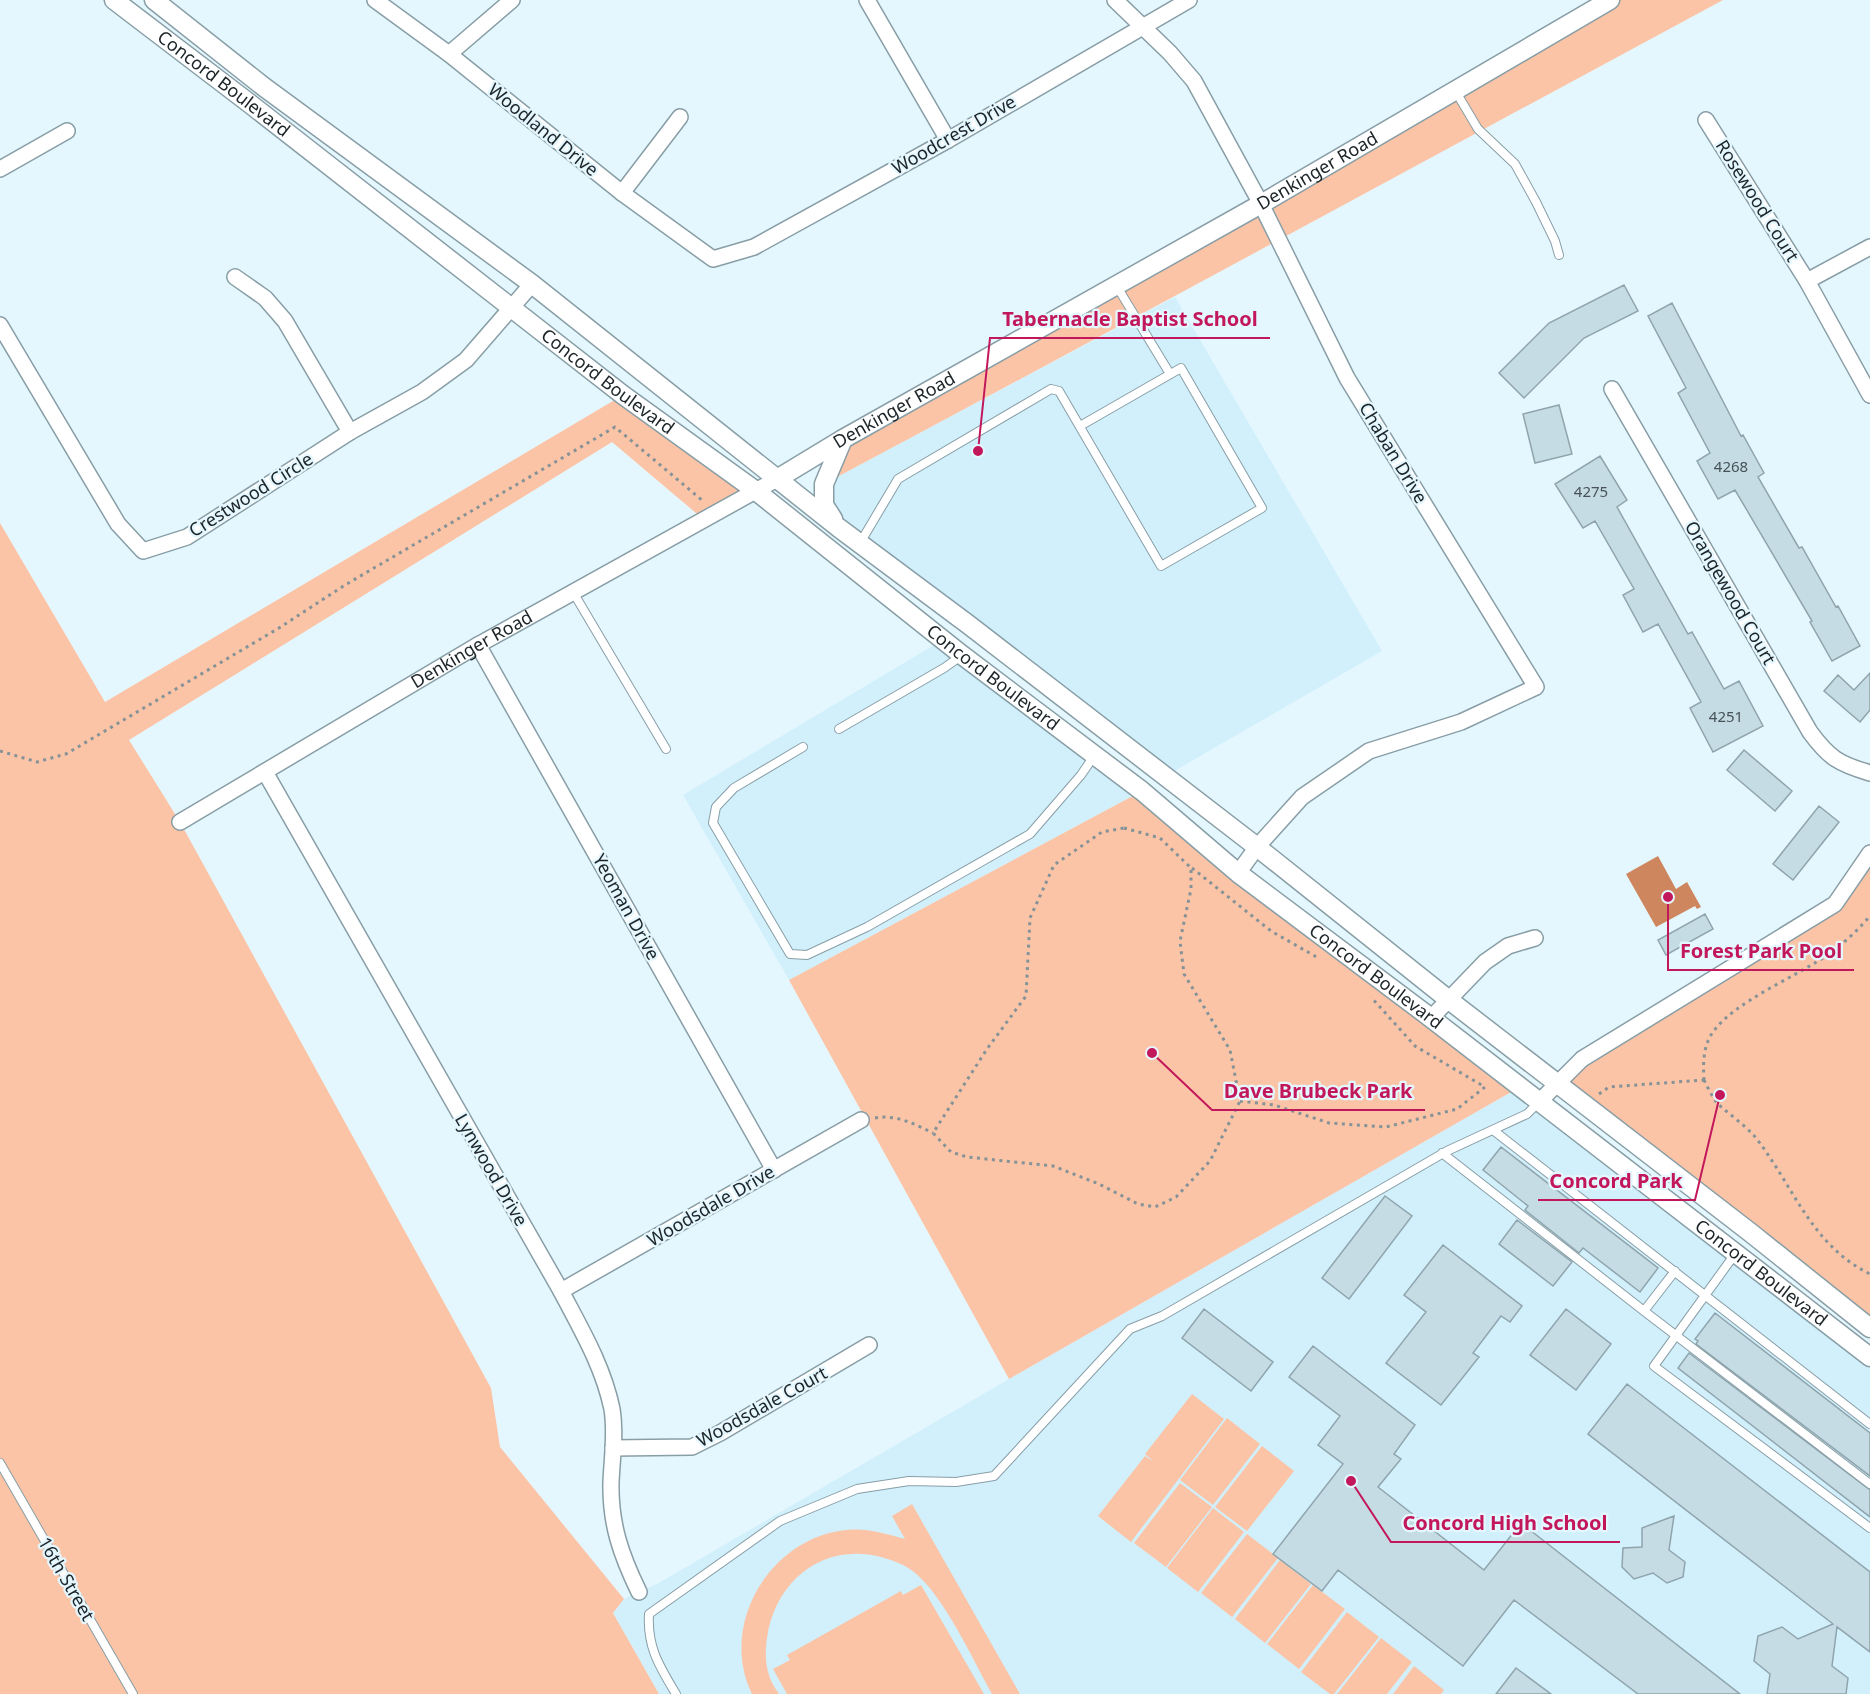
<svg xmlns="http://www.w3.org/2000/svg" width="1870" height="1694" font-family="'Noto Sans',sans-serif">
<rect width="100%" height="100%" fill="#e5f7fe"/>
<path fill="#d1f0fc" d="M1175,297l207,354 -218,126 -325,-249 -15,-44z
M944,639l198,152 -353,189 -106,-185z
M1520,1087l350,270v337h-1211l-46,-81 11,-14 33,-15 352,-205z"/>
<path fill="#fcc4a6" d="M1610,0h113c-299,161 -598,324 -899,484l19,-45z
M623,395l133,96 -53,28 -91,-77 -483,298 51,82 311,566 9,59 124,152 -11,14 46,81h-659v-1171l105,179z
M1142,791l378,296 -511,292 -220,-399z
M1870,845v483l-313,-244 25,-25 253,-155 32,-46z
M1192,1394l32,25 -93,123 -33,-26 47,-60 9,6 -9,-8z
M1227,1418l33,26 -47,61 -33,-25z
M1262,1446l32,25 -47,60 -32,-24z
M1180,1483l32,24 -46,60 -32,-24z
M912,1504l108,190h-28c-20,-36 -48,-98 -78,-122 -10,-8 -22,-12 -33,-15 -58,-15 -106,24 -114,81 -2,13 -2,27 3,40 2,6 6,11 9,16h-27c-34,-69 18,-157 95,-164 20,-2 38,4 58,9l-13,-23z
M1213,1508l31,24 -46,60 -31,-24z
M1247,1534l31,24 -46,59 -31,-24z
M1280,1560l31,24 -46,59 -30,-24z
M921,1585l63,109h-197l-14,-25 17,-9 -3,-5 114,-64 2,4z
M1313,1585l32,24 -46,60 -32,-25z
M1347,1612l32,25 -45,57h-4l-29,-22z
M1381,1638l31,24 -25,32h-50z
M1414,1666l30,24 -3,4h-48z"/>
<path fill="#ce865e" d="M1658,856l18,33 11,-7 14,25 -4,2 -2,-3 -39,21 -30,-53z"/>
<path fill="#c6dce4" stroke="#8fa4ac" stroke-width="1.5" d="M1624,285l14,26 -54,27 -60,60 -25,-25 50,-50z
M1672,303l69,133 2,-1 21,38 -6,4 41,71 3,-1 34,60 2,-1 22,40 -28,15 -22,-39 2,-1 -77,-131 -17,9 -21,-38 13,-8 -32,-60 8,-5 -38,-72z
M1559,405l13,49 -37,9 -12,-49z
M1600,456l27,44 -10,7 71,127 4,-2 32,57 15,-8 24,45 -50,26 -23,-44 11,-6 -43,-78 -15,8 -20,-37 11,-6 -39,-68 -12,7 -28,-44z
M1870,673v37l-10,12 -36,-31 14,-16 16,15z
M1744,750l48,41 -17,20 -48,-41z
M1819,806l20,16 -46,58 -20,-16z
M1705,914l8,15 -47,26 -8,-15z
M1501,1147l157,121 -18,24 -57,-44 -4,5 -54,-43 3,-4 -45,-36z
M1385,1196l27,20 -63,83 -27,-21z
M1517,1220l55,42 -19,24 -54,-42z
M1443,1245l79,61 -12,16 -9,-6 -28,37 6,4 -38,48 -55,-42 40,-51 -22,-17z
M1204,1309l69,53 -22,29 -69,-53z
M1566,1309l45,35 -35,46 -46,-35z
M1715,1313l155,120v43l-174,-132 2,-3 -3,-2z
M1313,1346l102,79 -21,29 7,5 -23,28 106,83 37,-47 219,171h-102l-124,-94 -51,66 -125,-96 -16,21 -49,-37 70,-90 -25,-19 22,-29 -51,-39z
M1689,1353l181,137v27l-192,-149z
M1627,1384l243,188v80l-33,-25 -5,39 16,12 -2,16h-79l3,-20 -16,-13 4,-25 24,-9 16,12 35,-15 -245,-190z
M1674,1516l-5,34 16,12 -2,15 -16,6 -14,-10 -19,6 -12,-12 1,-19 19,-1v-19z
M1516,1668l35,26h-55z"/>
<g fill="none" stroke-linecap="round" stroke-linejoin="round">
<defs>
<path id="service" d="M1456,92l22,37 37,35 21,38 19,39 4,14
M1116,285l54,89
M860,543l38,-64 153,-90 8,2 102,175 101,-58 -81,-140 -101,58
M573,592l93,157
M839,729l105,-61 17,-12
M803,747l-69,41 -18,19 -3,16 77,131 17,1 60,-28 163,-93 51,-59 13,-19
M1493,1130l377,294
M1442,1153l202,158 226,173
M1735,1254l-81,112 216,162
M1644,1311l31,-40
M0,1463l133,231
M676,1694c-16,-27 -29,-46 -27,-80l131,-93 77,-32 52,-8 47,1 38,-6 136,-147 32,-13 285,-165 80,-37 12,-12"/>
<g id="minor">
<path d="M375,0l74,54 173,139 91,66 41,-12 194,-107 241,-140"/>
<path d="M867,0l81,140"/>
<path d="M1115,0l55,53 24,28 67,123 86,174 189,309 -75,35 -92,29 -67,46 -45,50 -19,26"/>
<path d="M449,54l63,-54"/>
<path d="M1706,120l101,161 63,114"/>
<path d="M0,169l67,-38"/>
<path d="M622,193l58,-76"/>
<path d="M235,277l30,21 20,23 65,111"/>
<path d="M1807,281l63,-34"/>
<path d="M0,325l118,199 25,27 44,-14 163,-105 72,-40 44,-32 66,-76"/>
<path d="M1612,389l198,343c19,26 29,32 60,41"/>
<path d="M478,645l296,525"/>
<path d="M265,772l296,519c20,38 42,75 51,118 4,24 0,49 -1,73 -1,42 10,73 28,110"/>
<path id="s1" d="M180,822l298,-177 299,-166"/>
<path d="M1431,1018l54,-56 23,-16 27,-8"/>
<path d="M1539,1102l43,-43 253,-155 35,-51"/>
<path d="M561,1291l300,-171"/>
<path d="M613,1448l79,-1 28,-14 149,-88"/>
</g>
<g id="tertiary">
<path id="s2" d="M114,0l135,103 374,292 133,96 206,164 180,136 96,82 193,145 439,339"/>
<path d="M154,0l110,87 268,197 307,244 130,97 288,222 192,153 302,233 119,95"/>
<path id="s3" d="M777,479l66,-40 418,-235 349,-204"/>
<path d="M833,519l-9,-14v-21l19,-45"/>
</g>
</defs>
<use href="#service" stroke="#889ea6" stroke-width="10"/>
<use href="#minor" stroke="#889ea6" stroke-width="18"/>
<use href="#tertiary" stroke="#889ea6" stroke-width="21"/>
<path stroke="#859297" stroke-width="3" stroke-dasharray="3 4.5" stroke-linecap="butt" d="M0,751l37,11 29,-8 213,-126 66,-43 270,-158 88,74
M1124,828l36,10 31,30v21l-11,52 4,33 46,76 10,51 -30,60 -34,36 -21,10 -17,-3 -39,-20 -46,-18 -86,-9 -16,-5 -18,-19 54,-84 39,-53 4,-78 24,-53 48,-33z
M1192,868l79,63 49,28
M1704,1080c4,8 8,17 14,24 12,11 27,21 38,34 38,49 55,107 114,136
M1704,1080c-1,-15 -1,-32 7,-45 21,-34 89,-59 122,-84 13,-10 26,-22 37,-35
M1599,1094l10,-7 95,-7
M1240,1101l34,4 55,18 57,4 71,-18 28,-22 -70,-41 -44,-49
M875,1118c20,-4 40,6 58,15"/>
<use href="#service" stroke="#fff" stroke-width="8"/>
<use href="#minor" stroke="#fff" stroke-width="15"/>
<use href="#tertiary" stroke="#fff" stroke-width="18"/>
</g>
<g text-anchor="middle" stroke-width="4.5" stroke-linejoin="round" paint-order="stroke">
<g font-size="15" fill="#465257">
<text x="1731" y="472">4268</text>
<text x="1591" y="497">4275</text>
<text x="1726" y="722">4251</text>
</g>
<g font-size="18" fill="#1c2428" stroke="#e5f7fe">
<text dy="6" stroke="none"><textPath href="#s2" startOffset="138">Concord Boulevard</textPath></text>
<text transform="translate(543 130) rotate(39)" y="6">Woodland Drive</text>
<text transform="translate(954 135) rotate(-30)" y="6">Woodcrest Drive</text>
<text dy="6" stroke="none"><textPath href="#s3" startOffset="622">Denkinger Road</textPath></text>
<text transform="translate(1757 201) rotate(58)" y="6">Rosewood Court</text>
<text dy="6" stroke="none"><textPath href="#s2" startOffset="624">Concord Boulevard</textPath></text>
<text dy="6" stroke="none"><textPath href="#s3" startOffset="136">Denkinger Road</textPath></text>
<text transform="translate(1393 453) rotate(59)" y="6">Chaban Drive</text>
<text transform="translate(251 495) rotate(-32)" y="6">Crestwood Circle</text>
<text transform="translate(1730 593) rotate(60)" y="6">Orangewood Court</text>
<text dy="6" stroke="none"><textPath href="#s1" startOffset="339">Denkinger Road</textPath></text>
<text dy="6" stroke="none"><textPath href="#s2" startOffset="1110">Concord Boulevard</textPath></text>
<text transform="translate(626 907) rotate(61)" y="6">Yeoman Drive</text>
<text dy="6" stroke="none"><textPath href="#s2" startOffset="1596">Concord Boulevard</textPath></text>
<text transform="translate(491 1170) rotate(60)" y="6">Lynwood Drive</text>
<text transform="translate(711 1206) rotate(-30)" y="6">Woodsdale Drive</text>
<text dy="6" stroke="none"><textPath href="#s2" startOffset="2082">Concord Boulevard</textPath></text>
<text transform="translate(762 1407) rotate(-29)" y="6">Woodsdale Court</text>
<text transform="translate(66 1579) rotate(60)" y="6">16th Street</text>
</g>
</g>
<path fill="none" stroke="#c2185b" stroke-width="2" d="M978 451L990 338H1270M1668 897L1668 970H1854M1152 1053L1212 1110H1425M1720 1095L1695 1200H1538M1351 1481L1391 1542H1620"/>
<g fill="#c2185b" stroke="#e5f7fe" stroke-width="2">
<circle cx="978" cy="451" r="6"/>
<circle cx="1668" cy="897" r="6"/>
<circle cx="1152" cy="1053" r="6"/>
<circle cx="1720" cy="1095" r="6"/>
<circle cx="1351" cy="1481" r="6"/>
</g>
<g font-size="20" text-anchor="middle" font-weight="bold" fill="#c2185b" stroke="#e5f7fe" stroke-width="4.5" stroke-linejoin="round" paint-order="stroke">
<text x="1130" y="326">Tabernacle Baptist School</text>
<text x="1761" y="958">Forest Park Pool</text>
<text x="1318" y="1098">Dave Brubeck Park</text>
<text x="1616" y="1188">Concord Park</text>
<text x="1505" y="1530">Concord High School</text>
</g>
</svg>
